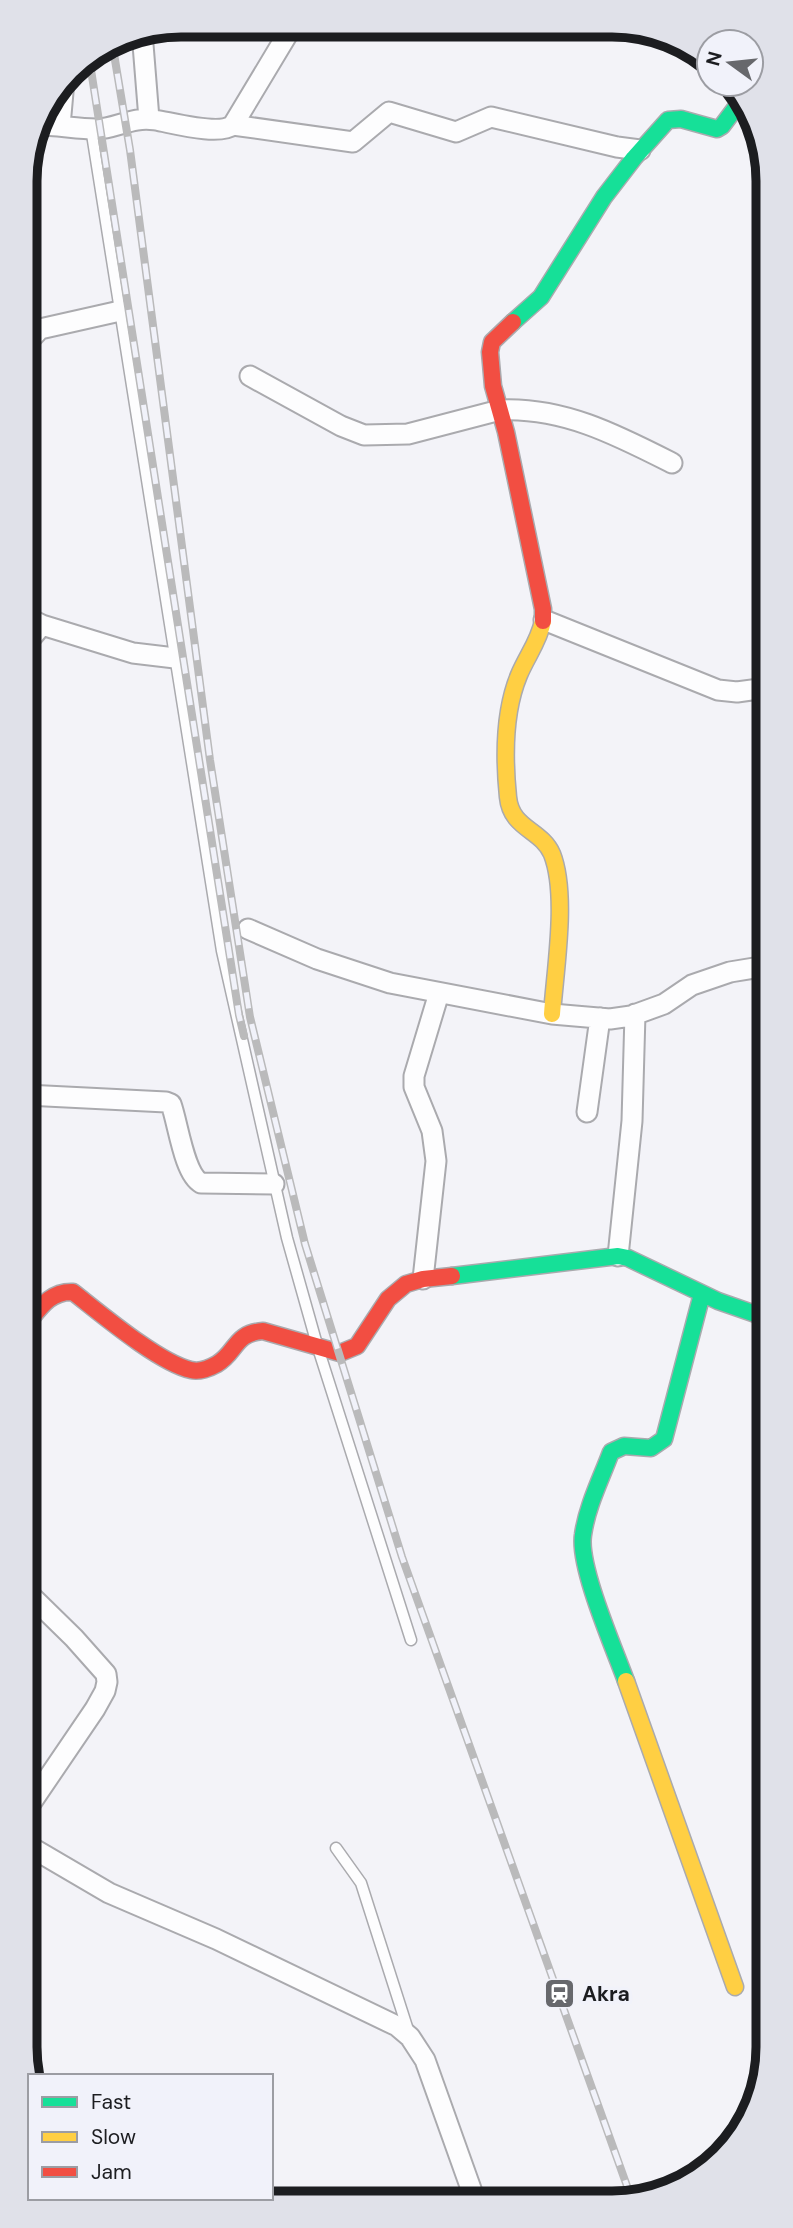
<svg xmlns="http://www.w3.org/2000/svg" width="793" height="2228" font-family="'DM Sans',sans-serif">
<rect width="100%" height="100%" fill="#f3f3f8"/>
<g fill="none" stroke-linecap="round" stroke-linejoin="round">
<defs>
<path id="lane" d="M91,128l131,823 65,287 31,110 93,292
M336,1848l25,35 47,147"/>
<path id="street" d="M142,32l7,87
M37,125c20,0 40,4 59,4 20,0 36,-13 59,-9 18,3 64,16 78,5l60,-100
M233,125l120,17 36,-30 67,20 35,-15 126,30 23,3
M60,126l4,-45
M25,345l15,-16 80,-18
M250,376l91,50 23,9 44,-1 92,-24c63,-3 117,25 172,53
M26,617l16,8 -16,19
M544,620l174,70 19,2 29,-4
M42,625l91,28 42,5
M248,929l69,30 73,24 162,31 58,5 21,-3 33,-12 28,-19 38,-13 37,-6
M26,1095l140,7 5,2c7,19 13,70 30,79l73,1
M587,1112l13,-94
M618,1256l14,-135 3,-107
M423,1279l13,-118 -4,-30 -18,-44v-11l25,-83
M27,1809l68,-100 10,-18 2,-9 -1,-8 -32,-36 -46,-45
M27,1845l82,48 107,46 181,87 13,11 15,23 50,140
M243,2198l1,3"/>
<path id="fast" d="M513,322l28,-25 63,-100 30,-39 34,-38 13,-1 36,10 5,-3 18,-24
M452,1276l166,-20 10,2 90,43 49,17
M626,1681c-12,-33 -48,-115 -43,-146 4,-29 18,-56 28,-83l13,-6 27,2 13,-9 38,-145"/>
<path id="slow" d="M543,621c-4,20 -16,35 -24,54 -15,36 -15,83 -11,122 3,32 33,32 44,57 16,41 3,116 0,160
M626,1681l109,306"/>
<path id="jam" d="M513,322l-21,20 -2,10 3,34 13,46 37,177v12
M27,1324c13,-16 23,-33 46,-32 27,21 86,71 118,78 8,2 19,-2 26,-6 20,-12 17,-31 46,-33l77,22 17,-7 31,-47 18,-15 17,-5 29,-3"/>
</defs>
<use href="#lane" stroke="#aaaaae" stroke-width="13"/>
<use href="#street" stroke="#aaaaae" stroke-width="23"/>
<use href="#fast" stroke="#aaaaae" stroke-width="19"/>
<use href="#slow" stroke="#aaaaae" stroke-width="19"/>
<use href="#jam" stroke="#aaaaae" stroke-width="19"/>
<use href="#lane" stroke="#fdfdfe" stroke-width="10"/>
<use href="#street" stroke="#fdfdfe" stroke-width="19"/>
<use href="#fast" stroke="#16e098" stroke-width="16"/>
<use href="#slow" stroke="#ffcf43" stroke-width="16"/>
<use href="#jam" stroke="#f24e42" stroke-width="16"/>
<defs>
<path id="rail" d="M112,42l18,108 80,610 40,257 55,227 97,313 230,643
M89,57l150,958 5,21"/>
</defs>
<use href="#rail" stroke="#bababb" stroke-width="8"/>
<use href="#rail" stroke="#f1f2fa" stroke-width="5" stroke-dasharray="16" stroke-linecap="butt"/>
</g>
<defs>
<symbol id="station-square" viewBox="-11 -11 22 22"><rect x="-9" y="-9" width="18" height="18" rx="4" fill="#67686c" stroke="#f1f2fa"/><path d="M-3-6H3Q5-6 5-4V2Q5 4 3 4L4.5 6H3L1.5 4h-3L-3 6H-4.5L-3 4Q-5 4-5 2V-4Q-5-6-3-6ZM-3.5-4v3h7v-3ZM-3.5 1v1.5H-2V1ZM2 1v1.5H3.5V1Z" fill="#fff"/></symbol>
</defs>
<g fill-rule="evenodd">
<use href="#station-square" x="542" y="1976" width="35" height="35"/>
</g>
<g text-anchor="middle" stroke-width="7" stroke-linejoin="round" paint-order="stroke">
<g font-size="21" font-weight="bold" fill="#1c1d20" stroke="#f1f2fa" text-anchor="start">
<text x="582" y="2001">Akra</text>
</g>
</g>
<path d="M0 0H793V2228H0ZM181 37H612A144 144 0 0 1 756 181V2047A144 144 0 0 1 612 2191H181A144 144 0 0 1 37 2047V181A144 144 0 0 1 181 37Z" fill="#e0e1e9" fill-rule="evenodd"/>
<path fill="none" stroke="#1c1d20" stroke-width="9" d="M181 37H612A144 144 0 0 1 756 181V2047A144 144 0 0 1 612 2191H181A144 144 0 0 1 37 2047V181A144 144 0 0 1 181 37Z"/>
<rect x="28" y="2074" width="245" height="126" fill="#f1f2fa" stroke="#9c9da3" stroke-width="2"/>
<rect x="42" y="2097" width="35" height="10" fill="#16e098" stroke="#9c9da3" stroke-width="2"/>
<text x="91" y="2109" font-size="21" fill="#1c1d20">Fast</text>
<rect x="42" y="2132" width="35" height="10" fill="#ffcf43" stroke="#9c9da3" stroke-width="2"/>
<text x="91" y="2144" font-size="21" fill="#1c1d20">Slow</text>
<rect x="42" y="2167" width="35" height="10" fill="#f24e42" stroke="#9c9da3" stroke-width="2"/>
<text x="91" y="2179" font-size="21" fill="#1c1d20">Jam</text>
<g transform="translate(730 63) rotate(285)"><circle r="33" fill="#f1f2fa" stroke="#9c9da3" stroke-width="2"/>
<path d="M0-5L12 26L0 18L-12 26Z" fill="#67686c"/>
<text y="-10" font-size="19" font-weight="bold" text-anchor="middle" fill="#1c1d20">N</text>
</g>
</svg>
